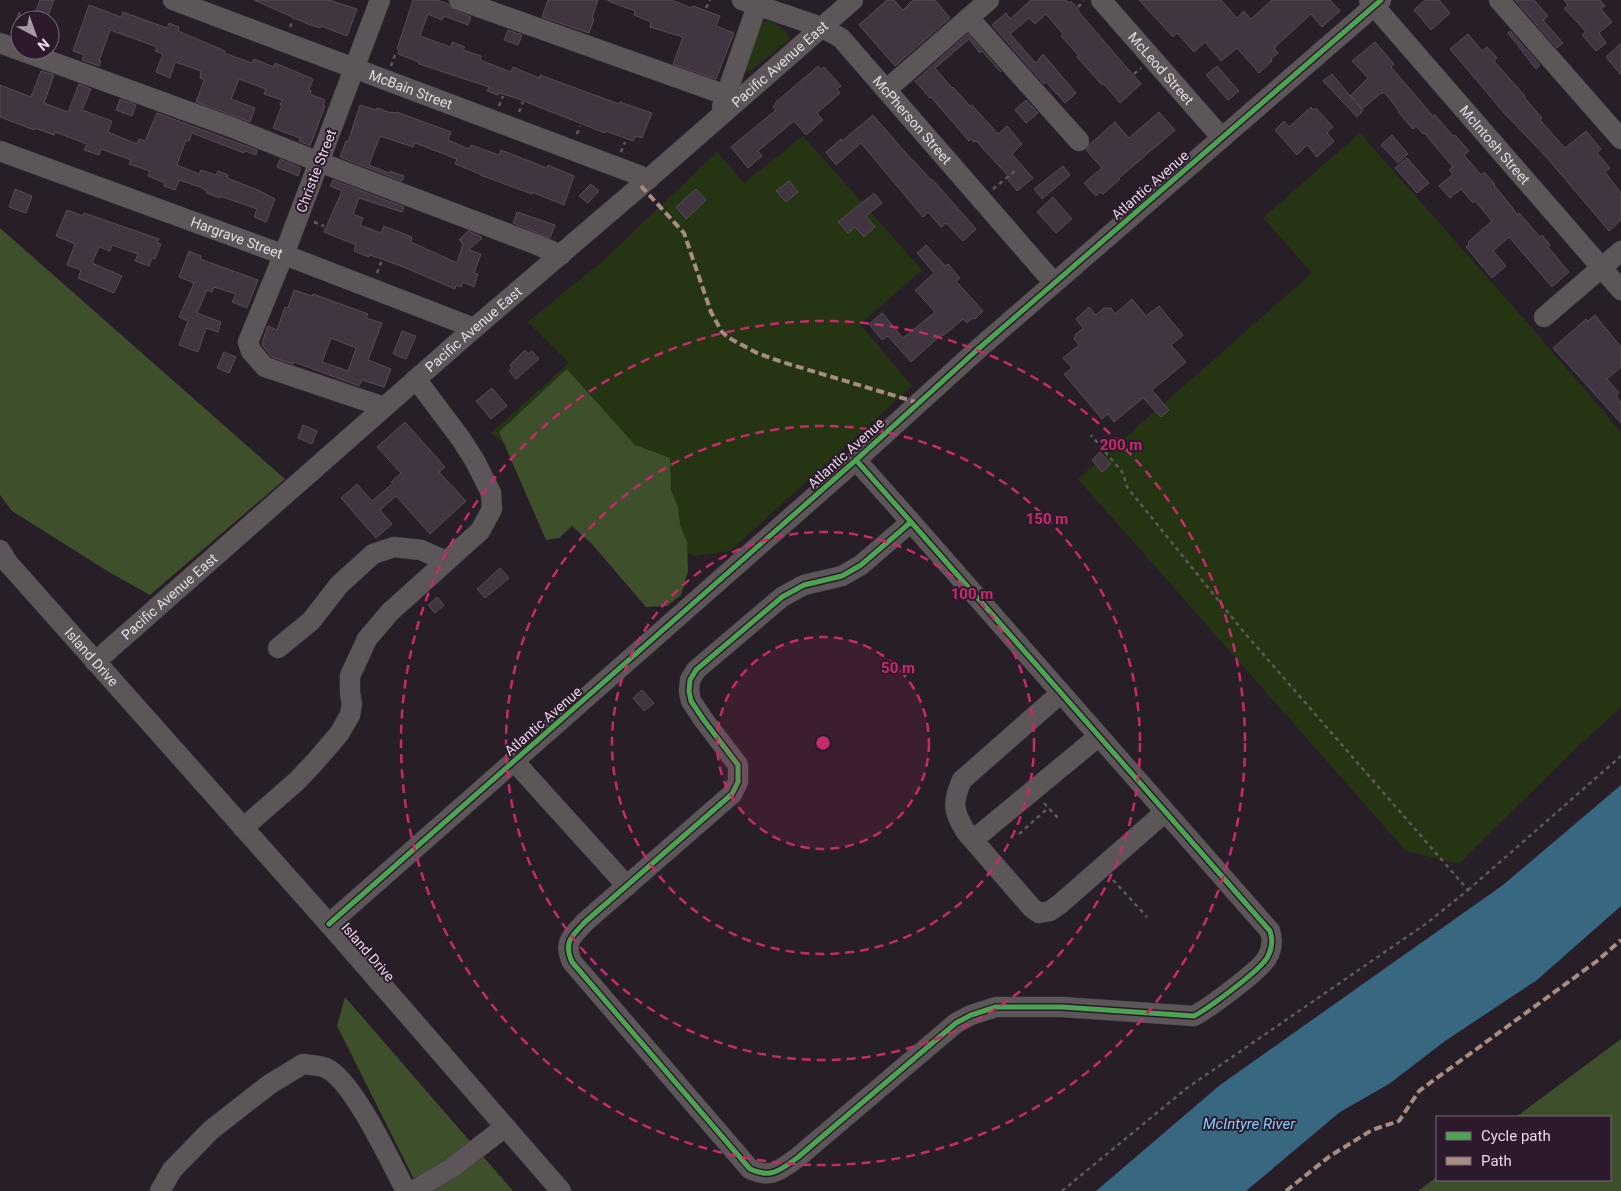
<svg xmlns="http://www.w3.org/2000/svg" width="1621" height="1191" font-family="Roboto,sans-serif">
<rect width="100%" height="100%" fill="#281e28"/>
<path fill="#253514" d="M765,21c9,0 18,7 24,14l-1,6 -41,32 -2,-2 14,-47z
M1360,133l171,194 90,105v275l-50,46 -112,111 -53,-13 -328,-372 234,-206 -49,-55z
M803,136l119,134 -62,54 52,62 -182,165 -35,5 -50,-19 -104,-63 -50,-41 78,-70 -41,-41 77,-63 112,-107 27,31z"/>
<path fill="#3e4f2c" d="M0,228l285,251 -135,116 -41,-23 -97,-61 -12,-16z
M567,369l68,76 35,13 1,32 7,17 2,18 7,17 1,29 -7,24 -14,11 -21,1 -54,-63 -20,-18 -13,12 -13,2 -47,-108z
M345,997l168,194h-93l-83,-165z
M1621,1039v152h-203l19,-14v3h173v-63h-94z"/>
<path fill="#386881" d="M1621,785v121l-84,74 -92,61 -56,43 -49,28 -94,79h-150l124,-106 283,-200z"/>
<path fill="#403540" stroke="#554c55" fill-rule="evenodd" d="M40,0h14l-6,16 -12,-5z
M254,0h75l28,9 -10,27 -26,-10 -1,2 -10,-3z
M413,0h25l10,4 7,7 16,6 -3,8 -24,-9 -2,4 -14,-6 -8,22 31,11 1,-5 13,5 -2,3 18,6 -1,4 31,12 2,-5 26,11 1,-3 79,29 1,-2 32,11 -10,25 -6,-2 -3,5 -27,-10 -1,2 -89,-35 -17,-5 -1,2 -11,-4 2,-4 -70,-23v-2l-21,-8 1,-4 -2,-1z
M548,0h50l-6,18 2,1 -5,14 -47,-16z
M608,0h63l21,8 1,-2 27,10 -4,10 18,7 -18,46 -43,-15 10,-27 -33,-10 1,-5 -17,-7 1,-4 -27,-10z
M887,0h7l9,10 10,-10h22l15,18 -55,48 -36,-41z
M1031,0h35l3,3 2,-2 8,9 -1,1 63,73 -21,19 -16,-19 -2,1 -25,-28 2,-1 -18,-20 2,-2 -17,-20 -11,10 -6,-6 -19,16 26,29 7,-9 33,39 -11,10 -19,-21 -2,2 -52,-59 14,-12 4,6z
M1139,0h82l16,18 7,-7 7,8 21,-19h58l10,11 -18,16 -11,-13 -37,34 4,5 -7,6 1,2 -13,12 -22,-25 -16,13 -16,-19 -11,10 -17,-19 -4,4z
M1425,0h14l11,13 -19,17 -17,-20z
M1515,0h19l14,16 -5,4 20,23 -6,5z
M1564,0h36l5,6 -4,3 11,13 -13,11 7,10 -10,8 -14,-16 4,-3 -22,-24 4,-3z
M89,5l32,12 2,-5 44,16 2,-5 10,4 -1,4 47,20 -1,2 28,10 2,-4 20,8 1,-4 38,16 -4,11 2,1 -1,3 15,6 -2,6h2l-15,40 -11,-5 1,-3 -27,-10 9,-23h-2l2,-5 -18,-6 2,-5 -27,-10 -8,20 24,9 -5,14 -54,-20 8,-22 -4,-2 1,-7 -26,-9 -5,16 -14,-6 7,-18 -8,-3 2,-4 -47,-17 -11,31h2l-2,5 -17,-6 2,-5 -11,-4z
M19,12l1,1v25l-9,-4z
M508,30l14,5 -4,10 -14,-5z
M1510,31l30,34 -4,4 -28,-36z
M968,34l33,38 -19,-21 -2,2 -11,-14 -34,29 17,20 1,-1 17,19 2,-1 26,29 9,-8 15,18 -10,10 21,24 -16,13 -9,-11 2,-2 -34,-37 -2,1 -3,-3 -2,2 -38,-44 -1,1 -15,-17 -1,1z
M1468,34l14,17 5,-4 10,11 -3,3 31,35 -1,1 18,21 -2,2 25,28 21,-17 15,18 -4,4 13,15 -5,4 16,21v27l-12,11 -61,-72 -43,-45 -55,-65z
M1375,42l19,22 -3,3 42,49 2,-1 18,21 2,-1 14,16 -5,4 17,20 3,-3 11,12 -1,1 18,22 5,8 2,-2 21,24 2,-2 8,10 -2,2 21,25 -17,15 -43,-50 -16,14 13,15 -14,12 -26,-31 3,-3 -1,-2 24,-21 -17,-20 -2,2 -12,-14 -11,9 -11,-12 14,-12 -4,-4 4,-3 -29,-34 -1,1 -7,-8 -3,3 -15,-17 1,-1 -15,-19 -2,2 -1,-1 -19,16 -11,-13 12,15 -6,6 -34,-36 9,-7 18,22 18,-18 -16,-17z
M1621,43v32l-15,-18z
M818,66l3,3 3,-2 17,19 -4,3 3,4 -23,20 6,7 -17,15 -12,-14 -36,30 4,5 -14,12 -17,-21 45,-37 -3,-3 3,-5z
M1217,66l22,25 -11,9 -22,-25z
M41,71l13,4 -10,28 24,9 11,-28 12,5 -9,21 30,11 -4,11 29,12 2,-5 6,2 12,-28 100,37 -1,5 -11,-4 -1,2 -52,-20 -3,8 -3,-1 -9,25 22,9 2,-4 15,5 2,-4 10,4 -1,3 31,12 17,9 -9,23 -12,-5 3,-8 -37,-13v2l-14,-5 1,-2 -7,-4 -21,-7 -4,10 -11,-4 1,-3 -17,-7 2,-5 -21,-7 2,-4 -30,-11 -2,6 -15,-5 3,-6 -32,-12 -1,3 -19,-7 -1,2 -34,-13v-32l31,12z
M120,99l16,6 -4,11 -16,-6z
M1026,100l12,13 -12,10 -11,-13z
M360,105l16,5 1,-2 14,5v-1l5,1 1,-1 54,20 -3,8 21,9 2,-4 28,10 2,-5 46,18 1,-3 26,11 -10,29 -32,-13v2l-52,-19v-1l-25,-10 2,-5 -42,-16 -2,4 -33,-11 -11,29 20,8 1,-2 14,5 -2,5 -62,-24 6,-16 2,1z
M1311,107l2,3 3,-2 17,19 -6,6 7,8 -17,16 -10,-12 -10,10 -22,-25 9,-9 5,6z
M1159,112l16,18 -56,48 1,1 -17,15 -3,-2 -4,4 -12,-13 18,-15 -16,-18 4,-6 25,-22 14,16z
M873,115l39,45h1l18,20 1,-1 44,50 -13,12 -17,-18 -5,4 -13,-15 -5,5 -62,-74 -25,22 -10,-13 15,-13 1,2z
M1392,135l16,19 -10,9 -17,-18z
M1407,158l22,25 -12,10 -22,-25z
M280,159l21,9 -3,8 -21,-9z
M1063,166l7,9 -28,24 -8,-10z
M333,180l71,27 -2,5 -43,-14 -6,16 10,4 -3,7 21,8 3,-7 28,11 -1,5 46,21 6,-19 -4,-4 9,-9 12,5 2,2 -13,12 12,4 -7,19 4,1 -4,13 -11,-5 -2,5 -5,-2 -1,4 -54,-23 -31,-11 -1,2 -15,-6 2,-6 -32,-13 18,-41 -12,-5z
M789,181l9,11 -12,10 -10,-11z
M591,184l8,7 -11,12 -9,-7z
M15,189l17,7 -6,17 -17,-6z
M696,189l10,11 -20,19 -10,-12z
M874,193l8,10 -16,13 9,11 -11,10 -9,-10 -7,6 -10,-11z
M1053,197l19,22 -16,14 -19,-21z
M67,210l16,6 1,-3 75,26 -2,4 4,1 -6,15 -3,-1 -3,8 -14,-5 3,-7 -26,-9 -2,6 -11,-4 -7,16 30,13 -8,17 -36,-15 3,-8 -14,-5 8,-21 -19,-8z
M517,212l38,13 -5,13 -37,-15z
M926,245l19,21 3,-2 12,14 -4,3 27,30 -8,8 -2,-1 -6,5 -4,-4 -20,17 -1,-2 -31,28 -23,-26 -6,4 -13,-16 13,-11 21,25 32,-26 -20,-22 19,-17 -17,-20z
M189,251l12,5 -1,3 58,21 -11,28 -15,-6 4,-8 -22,-7 -2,5 -5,-2 -10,23 24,9 -3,10 -12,-4 -8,24 -19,-7 9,-24 -9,-4 15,-34 -15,-6z
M294,290l18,6 1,-2 55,20 -2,4 16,5 -14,37 23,9 -7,18 -22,-7 -3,6 -65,-24 -1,2 -21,-7 -10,-12 1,-5 5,-14 9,4 8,-23 3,1zM331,338l25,10 -8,23 -26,-9z
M1132,299l14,17 13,-10 24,29 -12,10 15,17 -34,28 17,20 -8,7 -18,-19 -29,24 -6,-8 -6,5 -38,-45 8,-6 -9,-10 16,-13 -5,-6 2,-5 7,-6 -7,-9 13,-12 7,8 8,-7h7l4,6z
M1595,315l26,32v20l-14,12 12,14 -3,3 5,6v21l-68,-75 33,-29 2,2z
M402,331l14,5 -10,23 -13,-5z
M525,350l3,4 4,-3 7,8 -23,20 -7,-8 3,-3 -2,-3z
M224,352l12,5 -7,16 -12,-5z
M492,388l15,18 -16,13 -15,-18z
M405,422l40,45 -6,5 27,29 -36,33 -34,-38 -16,14 12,14 -16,14 -35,-40 16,-14 15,17 21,-18 -2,-1 10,-9 -24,-26z
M303,425l14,6 -5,13 -14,-6z
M1100,452l11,12 -9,8 -10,-12z
M500,568l9,10 -24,20 -8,-9z
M437,597l7,8 -9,8 -7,-8z
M642,690l12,13 -10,8 -11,-13z"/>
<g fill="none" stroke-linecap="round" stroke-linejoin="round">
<defs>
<g id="minor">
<path id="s1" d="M173,0l476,179"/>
<path d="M380,0l-92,244 -40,98 3,9 14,16 119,40"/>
<path d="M459,0l267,95"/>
<path id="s2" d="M742,0l79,27 20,11 213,245"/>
<path id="s3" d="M1101,0l121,138"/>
<path id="s4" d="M1369,0l252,290"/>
<path d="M1499,0l122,139"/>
<path d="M969,18l110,123"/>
<path d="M0,43l231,84 88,35 216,82 26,11"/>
<path d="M886,90l103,-90"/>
<path d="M722,107l37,-107"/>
<path id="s5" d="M0,151l298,109 176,68"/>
<path d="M1544,317l77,-66"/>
<path d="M856,460l55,62 359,409c3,9 2,18 -3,27 -8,13 -58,50 -73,58l-132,-9h-66l-25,8 -15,8 -159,135c-17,12 -26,21 -47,11l-178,-207c-9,-20 0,-26 13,-40l147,-128 6,-12v-17l-35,-46 -12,-18 -2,-10 1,-11 6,-10 86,-73 22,-12 38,-9 19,-11 50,-43"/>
<path id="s6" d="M0,550l8,13 321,361 232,267"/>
<path d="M278,648l33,-27 28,-36 34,-31 21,-7 27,3 25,11"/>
<path id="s7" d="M95,662l369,-325 174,-149 215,-188"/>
<path d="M1061,693l-99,87c-10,22 -9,32 4,52l66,76 7,5 11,-2 10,-7 105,-92"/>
<path d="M514,761l113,125"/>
<path d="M243,828l54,-47 17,-18 25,-29 11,-19 2,-11 -2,-11v-17l17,-37 23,-27 90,-81 12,-22 -1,-16 -16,-32 -14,-22 -45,-60"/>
<path d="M973,840l126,-104"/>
<path d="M329,924l527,-464 121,-110 404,-350"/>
<path d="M160,1191l12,-21 39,-40 59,-46 33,-20c7,1 16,1 23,4 27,12 65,95 80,123"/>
<path d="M413,1191l40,-24 52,-40"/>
</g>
</defs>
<use href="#minor" stroke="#423942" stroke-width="21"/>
<path stroke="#5e595c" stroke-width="2.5" stroke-dasharray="4 4" stroke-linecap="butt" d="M1078,7l6,-6
M706,8l4,-8
M290,27l3,-8
M391,66l4,-11
M1134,74l7,-6
M499,106l4,-10
M519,112l4,-10
M577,134l3,-8
M621,152l4,-10
M993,189l22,-18
M314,222l10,4
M377,273l5,-13
M1044,803l14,15
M1019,834l29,-26
M1113,880l34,37
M1468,890l153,-134
M1062,1191l125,-103 240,-165 41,-33 -225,-259 -116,-144 -4,-14 -32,-38"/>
<use href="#minor" stroke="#5c5658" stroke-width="20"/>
<path stroke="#a88b81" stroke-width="4" stroke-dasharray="8 4" stroke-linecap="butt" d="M641,186l43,47 27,79 11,20 7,6 28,15 25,9 137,41
M1286,1191l44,-35 42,-26 27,-9 20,-30 178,-130 24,-21"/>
<defs>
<path id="cycleway" d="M856,460l55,62 359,409c3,9 2,18 -3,27 -8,13 -58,50 -73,58l-132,-9h-66l-25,8 -15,8 -159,135c-17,12 -26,21 -47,11l-178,-207c-9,-20 0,-26 13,-40l147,-128 6,-12v-17l-35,-46 -12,-18 -2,-10 1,-11 6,-10 86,-73 22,-12 38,-9 19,-11 50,-43
M329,924l527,-464 121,-110 404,-350"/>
</defs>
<use href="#cycleway" stroke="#2c1a2c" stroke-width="8"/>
<use href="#cycleway" stroke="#4ca352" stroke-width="5"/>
</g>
<circle cx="823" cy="743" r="106" fill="#c62b69" fill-opacity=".12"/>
<g fill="none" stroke="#c62b69" stroke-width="2.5" stroke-dasharray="9 6">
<circle cx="823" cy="743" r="106"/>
<circle cx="823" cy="743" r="211"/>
<circle cx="823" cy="743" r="317"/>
<circle cx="823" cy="743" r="422"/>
</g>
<g text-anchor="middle" stroke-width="4" stroke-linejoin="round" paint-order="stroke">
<g font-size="14" fill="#e6d9e5" stroke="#2c1a2c">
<text dy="5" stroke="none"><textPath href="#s7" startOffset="909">Pacific Avenue East</textPath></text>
<text dy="5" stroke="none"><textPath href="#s3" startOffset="91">McLeod Street</textPath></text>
<text dy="5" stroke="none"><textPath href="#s1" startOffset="254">McBain Street</textPath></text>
<text dy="5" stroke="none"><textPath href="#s2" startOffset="215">McPherson Street</textPath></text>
<text dy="5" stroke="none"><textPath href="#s4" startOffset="192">McIntosh Street</textPath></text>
<text transform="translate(316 171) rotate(-69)" y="5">Christie Street</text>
<text transform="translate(1150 185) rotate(-41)" y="5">Atlantic Avenue</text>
<text dy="5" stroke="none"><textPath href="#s5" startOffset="252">Hargrave Street</textPath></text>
<text dy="5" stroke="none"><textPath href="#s7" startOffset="504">Pacific Avenue East</textPath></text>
<text transform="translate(846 453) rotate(-42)" y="5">Atlantic Avenue</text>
<text dy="5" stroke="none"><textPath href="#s7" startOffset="99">Pacific Avenue East</textPath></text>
<text dy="5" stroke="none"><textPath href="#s6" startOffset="141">Island Drive</textPath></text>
<text transform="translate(543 721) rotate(-41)" y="5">Atlantic Avenue</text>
<text transform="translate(368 952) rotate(49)" y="5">Island Drive</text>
</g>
<g font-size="15" font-style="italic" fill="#7fd0fc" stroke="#2c1a2c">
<text x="1249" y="1129">McIntyre River</text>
</g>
</g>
<circle cx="823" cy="743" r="8" fill="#c62b69" stroke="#2c1a2c" stroke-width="2.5"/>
<g font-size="15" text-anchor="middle" font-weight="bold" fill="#c62b69" stroke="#2c1a2c" stroke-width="4" stroke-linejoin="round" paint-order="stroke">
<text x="1121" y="450">200 m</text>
<text x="1047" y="524">150 m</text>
<text x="972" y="599">100 m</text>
<text x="898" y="673">50 m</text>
</g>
<rect x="1436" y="1116" width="175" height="65" fill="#2c1a2c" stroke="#766676"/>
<rect x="1446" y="1132" width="25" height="8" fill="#4ca352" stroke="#766676"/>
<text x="1481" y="1141" font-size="15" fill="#e6d9e5">Cycle path</text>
<rect x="1446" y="1157" width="25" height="8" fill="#a88b81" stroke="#766676"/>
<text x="1481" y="1166" font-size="15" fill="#e6d9e5">Path</text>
<g transform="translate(35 35) rotate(139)"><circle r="24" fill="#2c1a2c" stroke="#766676"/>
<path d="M0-4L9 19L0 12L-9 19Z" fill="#a498a3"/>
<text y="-8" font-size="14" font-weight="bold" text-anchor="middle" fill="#e6d9e5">N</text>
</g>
</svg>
